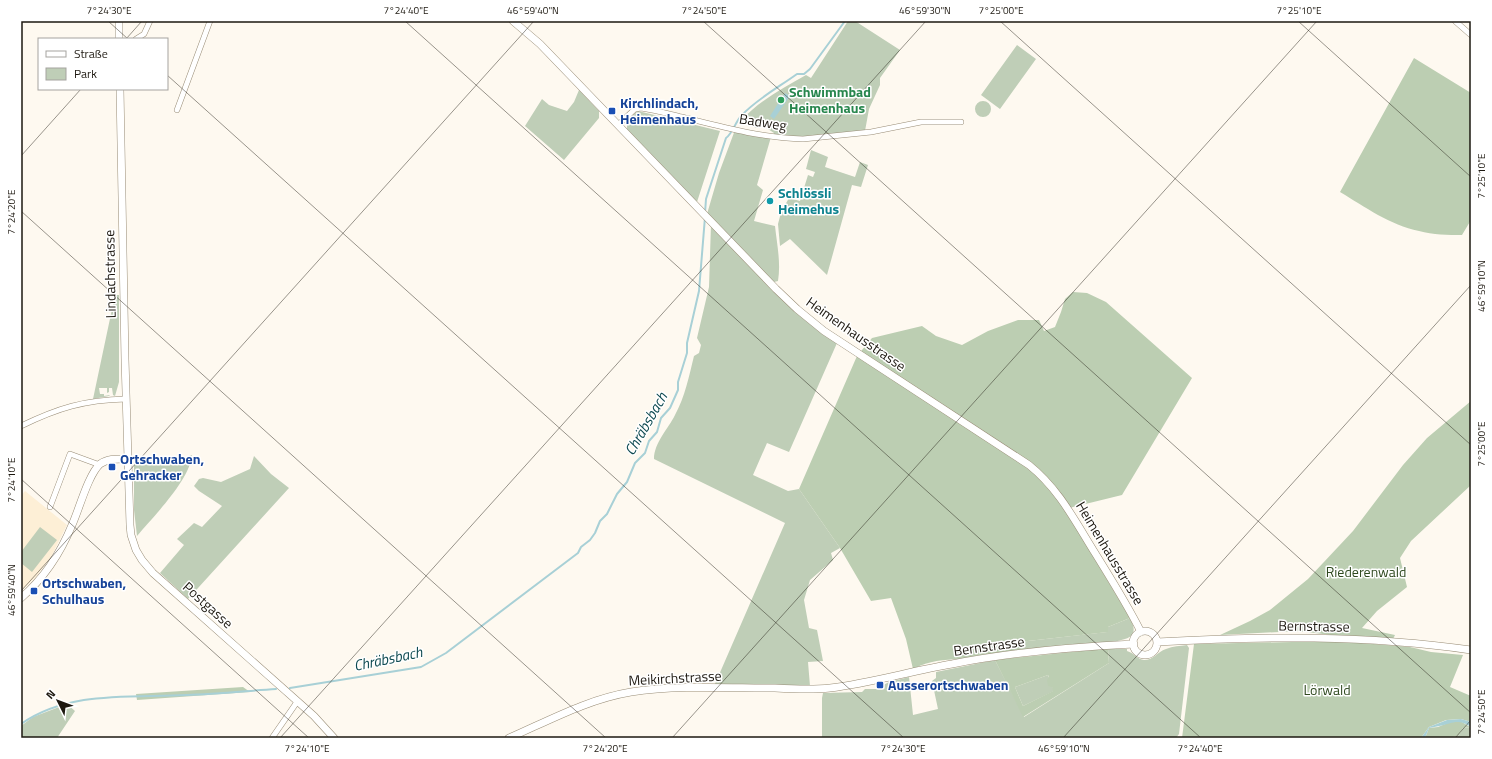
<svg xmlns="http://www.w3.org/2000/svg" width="1492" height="759" font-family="'Titillium Web',sans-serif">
<rect width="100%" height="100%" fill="#fef9f0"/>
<path fill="#fdefd6" d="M25,491l42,34 -15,30 -16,22 -15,14v-95z"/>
<path fill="#bfceb7" d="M848,21h7l45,29 -20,28v7l-11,24 -4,22 -62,6 -30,-2 1,-2 -15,-10 -3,5 -6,-4 -1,1 -7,-5c15,-18 43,-33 64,-45l5,3z
M1017,45l19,14 -36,50 -19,-14z
M579,90l20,21v7l-35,42 -39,-34 17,-27 7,6 18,6 7,-9z
M975 109a8 8 0 1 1 16 0a8 8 0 1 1-16 0Z
M638,111l82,20 -23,71 -70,-72v-10z
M735,130l36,7 -14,48 6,5 -9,31 21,5c2,18 6,37 3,55l-4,1 -67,-68 12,-41z
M811,150l17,7 -3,10 30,10 5,-15 8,3 -7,22 -9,-2 -25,90 -37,-36 -10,7 -2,-22 5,-19h2l4,-7 11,3 8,-26 5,2 2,-5 -9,-3z
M711,224l126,119 -48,109 -22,-9 -14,32 35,16 11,-2 41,59 -9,5 2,7 -23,20 -6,20 5,28 8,2 6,31 -15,1 2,24 -95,-2 70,-161 -131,-64c0,-16 14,-30 21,-44 10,-18 14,-39 19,-59l5,-3 2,-8 -4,-7 12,-51z
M115,295h4v87l-4,14 -2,-1 -1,-7h-3v4l-2,1v-5h-8l1,6h4v2l6,-1 -1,1 -16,3z
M192,455c-2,25 -39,62 -55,81l-3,-26v-45l6,-4 40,-2z
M254,456l17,18 18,14 -101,111 -28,-26 24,-28 -7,-6 17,-16 8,4 20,-21 -23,-15 -5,-5 5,-7 4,-1 18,4 29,-13z
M40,527l17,13 -25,32 -11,-9v-11z
M1130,618c10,19 -2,21 -18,24l-93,9v-9l88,-10 1,-5z
M1187,645l2,3 -10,86 -3,4h-354v-40l1,-5 39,-1 3,-3h11l13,-7 20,-5 4,38 25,-6 -6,-28 4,-3v-6l59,-12 29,57 85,-54 -1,-14h19v2c7,2 10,8 17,9 10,0 13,-8 22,-11 7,-3 14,-3 21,-4z
M1048,675l6,16 -31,15 -8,-19z
M67,704l8,7 -18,27h-36v-12l12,-9z
M1471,727v11h-21l9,-3 4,-7z"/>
<path fill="#bcceb2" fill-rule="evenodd" d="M1414,58l57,35v127l-9,15c-14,0 -29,0 -43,-4 -29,-6 -54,-24 -79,-39z
M1073,292l14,1 19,9 86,76 -70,117 -57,14 65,109 -22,9v5l-89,10v9c-19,3 -39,6 -58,8 -19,1 -30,1 -48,10l-7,-30 -15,-41 -20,3 -31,-53 -41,-59 58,-133 15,-18 50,-12 14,10 26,9 26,-14 30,-11h21l5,11 11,-4 6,-15 4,-13z
M1471,401v84l-60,56 -11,17 7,29 -30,24 -15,17 33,7 -2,4 -54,-3 -40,-5 -79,4 30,-14 20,-11 38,-31 45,-48 50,-66 24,-27z
M1337,641l73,6 21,5 32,3 -13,32 21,9v26l-10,-3 -15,1 -17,7 -8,11h-239l12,-94z
M1101,649h7l1,14 -86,54 -28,-57zM1048,675l1,2 -2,3 1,6 4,1 1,4 -30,15 -8,-19z
M243,687l7,5 -113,8 -1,-6z
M1450,722h12l8,5 -7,1 -4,7 -9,3h-25l4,-10 9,-1z"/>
<path fill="#a8d0d6" d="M785,93l5,3 -16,23 -4,-3z
M1461,719l10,3v5c-13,-9 -18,-4 -32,-1 -3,1 -6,1 -10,2l-4,10h-4l8,-11 18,-7z"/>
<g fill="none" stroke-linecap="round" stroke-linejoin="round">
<path stroke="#a8d0d6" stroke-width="2" d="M705,213l1,-14 20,-61c7,-5 9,-16 16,-23 15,-16 37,-28 55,-41h7l6,-5 35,-48
M290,688l131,-21 25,-14 132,-100 3,-6 9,-7 5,-7 5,-12 7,-7 10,-20 10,-12 8,-19 10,-10 4,-12 8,-9 4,-14 9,-10 8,-18v-8l9,-29v-10l12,-52 6,-74
M21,724c49,-34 110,-26 166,-29 30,-1 59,-4 89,-6"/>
<defs>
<path id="street" d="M1455,21l16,14
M136,39l8,-5 6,-13
M177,110l33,-89
M618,125l17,-16 6,-1c14,2 28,6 41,9 40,10 80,21 121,22l68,-7 50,-10h40
M21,426c37,-18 63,-26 105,-27
M50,507l20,-53 30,11
M272,738l25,-36"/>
<path id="secondary" d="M119,21v18
M513,21l27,23 236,245 21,20 27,22 205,134c30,24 46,56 66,88 16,26 32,51 46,79
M120,89l5,270 5,166 1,10 5,15 6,10 11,13 161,143 20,22
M21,598c22,-19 40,-46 51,-73 7,-15 16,-50 28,-61 8,-6 18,-5 27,-5
M1133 643a12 12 0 1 1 24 0a12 12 0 1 1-24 0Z
M1157,642c105,-6 210,-7 314,8
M509,738c39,-17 79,-39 122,-46 47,-7 97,-4 144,-4 18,1 37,2 55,0 41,-5 81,-17 122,-24 60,-12 121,-17 182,-20"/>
</defs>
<use href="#street" stroke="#998d77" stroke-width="6"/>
<use href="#secondary" stroke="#998d77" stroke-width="8"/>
<use href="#street" stroke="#fff" stroke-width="5"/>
<use href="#secondary" stroke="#fff" stroke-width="7"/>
</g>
<path fill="none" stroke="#1d1810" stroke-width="1" stroke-opacity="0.45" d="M108,21l20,18M405,21l796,717M703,21l768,692M1000,21l471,424M1298,21l173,156M126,39l16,-18M167,75l737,663M21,156l60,-67M21,211l585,527M21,479l288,259M21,591l513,-570M280,738l646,-717M672,738l645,-717M1063,738l408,-453M1455,738l16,-18"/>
<circle fill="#2e9e5b" stroke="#fff" stroke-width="1.5" cx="781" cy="100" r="4"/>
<g fill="#1a4fb4" stroke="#fff" stroke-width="1.5">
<rect x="608" y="107" width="8" height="8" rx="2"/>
<rect x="108" y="463" width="8" height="8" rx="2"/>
<rect x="30" y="587" width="8" height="8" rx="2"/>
<rect x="876" y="681" width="8" height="8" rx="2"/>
</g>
<circle fill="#0f9aa8" stroke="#fff" stroke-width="1.5" cx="770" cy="201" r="4"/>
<g text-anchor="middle" stroke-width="3" stroke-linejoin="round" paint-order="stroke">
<g font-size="14" font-weight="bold" fill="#27864d" stroke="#fff" text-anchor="start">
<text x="789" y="97">Schwimmbad<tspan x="789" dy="16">Heimenhaus</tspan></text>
</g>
<g font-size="14" font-weight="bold" fill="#164399" stroke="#fff" text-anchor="start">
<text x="620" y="108">Kirchlindach,<tspan x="620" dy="16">Heimenhaus</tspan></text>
<text x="120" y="464">Ortschwaben,<tspan x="120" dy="16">Gehracker</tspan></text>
<text x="42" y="588">Ortschwaben,<tspan x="42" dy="16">Schulhaus</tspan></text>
<text x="888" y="690">Ausserortschwaben</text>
</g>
<g font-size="14" fill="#1d1810" stroke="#fff">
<text transform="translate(763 122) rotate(9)" y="5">Badweg</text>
<text transform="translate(110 274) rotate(-91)" y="5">Lindachstrasse</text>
<text transform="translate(856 334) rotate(35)" y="5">Heimenhausstrasse</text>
<text transform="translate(1110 553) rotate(59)" y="5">Heimenhausstrasse</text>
<text transform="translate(208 605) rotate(42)" y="5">Postgasse</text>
<text transform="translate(1314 626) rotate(1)" y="5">Bernstrasse</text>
<text transform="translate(989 646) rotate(-8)" y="5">Bernstrasse</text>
<text transform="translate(675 678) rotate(-3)" y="5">Meikirchstrasse</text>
</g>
<g font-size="14" font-weight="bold" fill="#0d838f" stroke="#fff" text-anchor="start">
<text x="778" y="198">Schlössli<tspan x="778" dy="16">Heimehus</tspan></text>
</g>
<g font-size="14" fill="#304a20" stroke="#fff">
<text x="1366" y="577">Riederenwald</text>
<text x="1327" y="695">Lörwald</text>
</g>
<g font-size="15" font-style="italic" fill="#0d4950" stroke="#fff">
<text transform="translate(646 424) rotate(-60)" y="5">Chräbsbach</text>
<text transform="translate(388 659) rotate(-12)" y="5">Chräbsbach</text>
</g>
</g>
<rect width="1492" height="759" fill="none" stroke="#ffffff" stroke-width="44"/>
<rect x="38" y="38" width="130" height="52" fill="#ffffff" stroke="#a5a39f"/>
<rect x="46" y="51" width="20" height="6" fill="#ffffff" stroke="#a5a39f"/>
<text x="74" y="58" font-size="12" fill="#1d1810">Straße</text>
<rect x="46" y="68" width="20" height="12" fill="#bfceb7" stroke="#a5a39f"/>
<text x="74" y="78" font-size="12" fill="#1d1810">Park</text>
<g transform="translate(58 701) rotate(312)" stroke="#ffffff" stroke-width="3" paint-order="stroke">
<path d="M0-3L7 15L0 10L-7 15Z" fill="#1d1810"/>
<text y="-6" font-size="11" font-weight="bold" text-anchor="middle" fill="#1d1810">N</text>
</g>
<rect x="22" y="22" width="1448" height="715" fill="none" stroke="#1d1810" stroke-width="1.5"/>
<g font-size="10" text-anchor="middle" fill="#1d1810">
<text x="109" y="14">7°24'30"E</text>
<text x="406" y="14">7°24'40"E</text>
<text x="533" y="14">46°59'40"N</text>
<text x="704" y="14">7°24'50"E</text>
<text x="925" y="14">46°59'30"N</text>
<text x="1001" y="14">7°25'00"E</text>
<text x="1299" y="14">7°25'10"E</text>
<text transform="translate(1481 176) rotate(-90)" y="4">7°25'10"E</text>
<text transform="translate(11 212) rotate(-90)" y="4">7°24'20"E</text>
<text transform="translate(1481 286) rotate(-90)" y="4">46°59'10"N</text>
<text transform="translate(1481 444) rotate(-90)" y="4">7°25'00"E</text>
<text transform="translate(11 480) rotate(-90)" y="4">7°24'10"E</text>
<text transform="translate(11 590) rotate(-90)" y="4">46°59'40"N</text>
<text transform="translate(1481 712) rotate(-90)" y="4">7°24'50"E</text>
<text x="307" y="752">7°24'10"E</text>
<text x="605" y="752">7°24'20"E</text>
<text x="903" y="752">7°24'30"E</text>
<text x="1064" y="752">46°59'10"N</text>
<text x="1200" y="752">7°24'40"E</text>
</g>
</svg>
